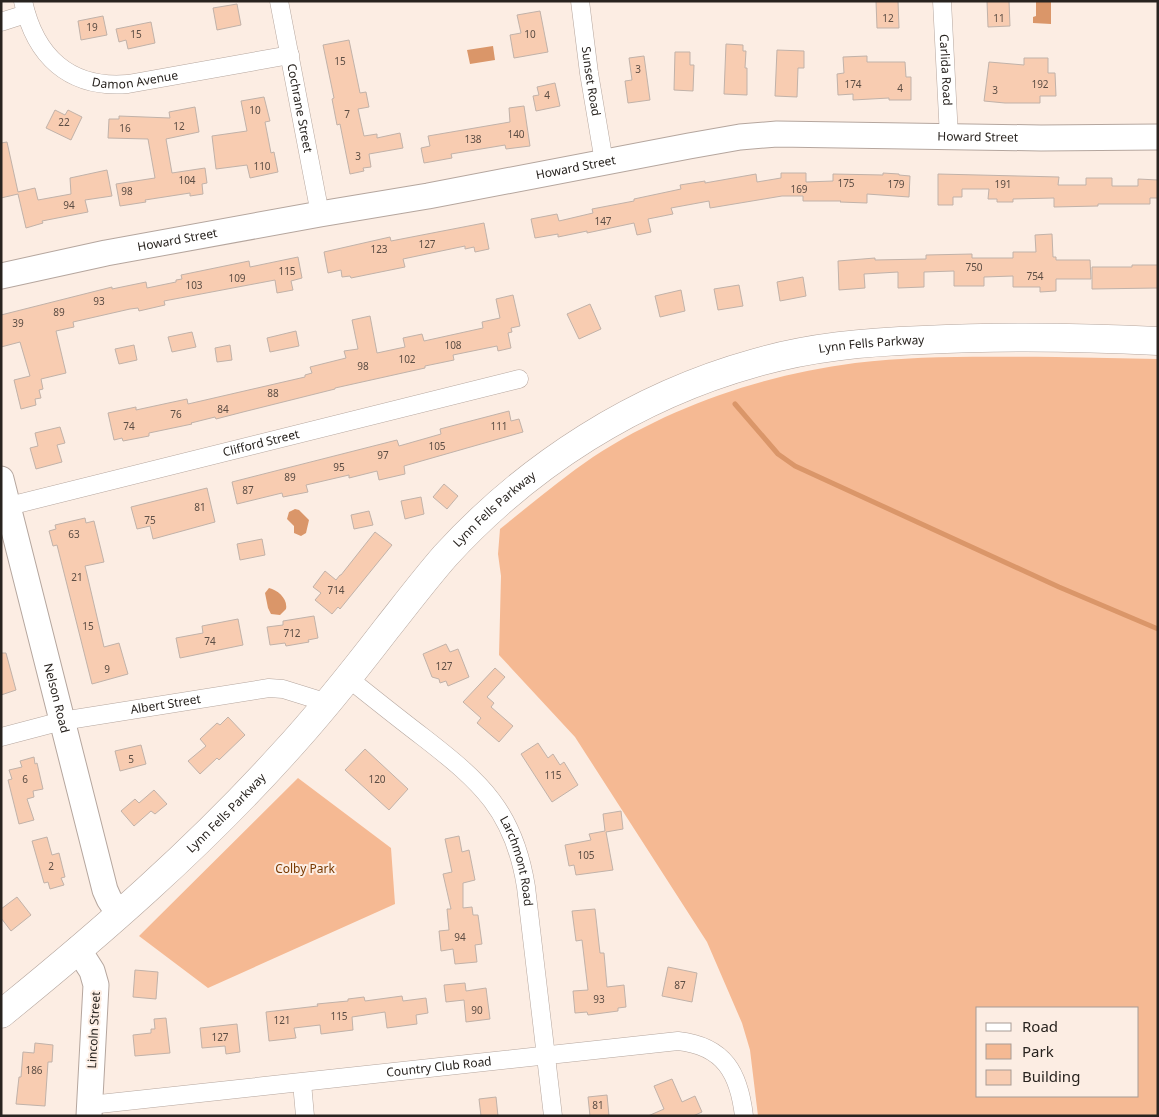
<svg xmlns="http://www.w3.org/2000/svg" width="1159" height="1117" font-family="'Noto Sans',sans-serif">
<rect width="100%" height="100%" fill="#fcede3"/>
<path fill="#f5b993" fill-rule="evenodd" d="M1056,357l102,2v757h-400l-8,-66 -8,-27 -35,-81 -132,-205 -76,-82 2,-79 -3,-22 2,-25c31,-25 61,-50 93,-72 78,-51 170,-82 262,-94 67,-8 135,-6 201,-6zM978,1008h160v88h-160z
M298,778l93,70 4,56 -187,84 -69,-52z"/>
<path fill="#da9669" d="M1036,1h15v23l-18,-1v-6l3,-1z
M493,46l2,14 -25,4 -3,-14z
M295,509l4,1 10,10 -3,13 -5,3 -7,-3v-7l-7,-7 2,-7z
M269,588c9,2 19,11 17,21l-6,6 -9,-1 -3,-6 -3,-15z"/>
<g fill="none" stroke-linecap="round" stroke-linejoin="round">
<path stroke="#da9669" stroke-width="5" d="M735,404l43,50 17,12 264,121 99,42"/>
</g>
<path fill="#f8ccb1" stroke="#c1b2a9" d="M876,1h22l1,27h-22z
M987,1h22l1,25 -22,1z
M237,4l4,21 -24,5 -4,-22z
M540,11l8,41 -34,6 -4,-23 11,-2 -4,-18z
M103,16l4,19 -26,5 -3,-19z
M151,22l4,21 -27,6 -2,-9 -7,2 -3,-13z
M349,40l11,53 6,-1 3,15 -11,2 6,27 13,-2v4l23,-5 3,15 -34,6 2,13 -8,1 1,3 -14,3 -10,-50 -3,1 -5,-26 2,-1 -11,-53z
M726,44l17,1v6h3l-1,17h2v27l-23,-1z
M777,50l27,1v17h-6l-1,29 -22,-1z
M675,52h15v13h4l-1,26 -19,-1z
M644,56l6,44 -22,3 -3,-22 7,-1 -3,-22z
M867,56v6h38l1,15h5v23h-22v-2l-36,2v-6l-15,1 -1,-21 7,-1 -1,-16z
M1024,58h24v15h7l1,23h-16v7h-35l-21,-2 5,-39 35,3z
M555,83l5,23 -24,5 -3,-15 6,-1 -2,-8z
M264,97l6,24 -5,1 6,31 3,-1 4,20 -28,6 -3,-13 -31,4 -4,-33 35,-5 -6,-30z
M524,106l6,40 -24,3 -1,-4 -54,9 1,4 -28,5 -3,-15 9,-2 -2,-10 82,-14 -1,-14z
M195,107l4,25 -33,7 6,34 33,-5 2,15 -5,1 1,10 -13,2v-3l-45,7 1,2 -26,4 -4,-22 39,-6 -7,-39 -40,-1 1,-19h10v-3l51,2 -1,-6z
M55,110l10,5 3,-5 14,7 -11,23 -25,-12z
M7,142l11,50 17,-4 3,12 33,-6 -1,-16 37,-8 5,26 -27,4 3,12 -46,9 1,2 -17,5 -8,-34 -17,4v-55z
M781,173h25v9l27,-1v-7l50,1v-2l16,1v1l11,1 -1,21 -42,-3v9l-27,-1 1,-1h-38v-5h-21l-72,12 -1,-7 -38,7 2,6 -25,5 3,13 -14,3 -3,-12 -47,10v-2l-29,6v-3l-23,4 -4,-19 26,-5 2,7 34,-8 -1,-4 42,-8v-2l47,-10 -1,-4 25,-4v2l51,-9 1,8 24,-4z
M938,174l121,3 -1,8h28v-7h26v8h26v-7l20,1v18h-8v6h-52v2l-44,1v-9l-41,1v3h-16v-3h-9l1,-10h-27v8h-9v8h-15z
M484,223l5,26 -14,3 -1,-5 -9,2v-3l-62,13 2,8 -54,11 -1,-2 -8,1 -1,-7 -13,3 -4,-21 66,-15 1,4z
M1052,234l1,23h3v3h34l1,19h-35v12l-16,1v-5h-27v-11l-29,1v9h-30v-15l-30,1v15l-26,1v-16l-34,2 1,14 -26,2 -1,-29 37,-3v2l51,-1v-4l46,-1v4h41v-6h23l-1,-17z
M298,257l4,21 -11,3 2,9 -16,3 -2,-13 -111,21 1,4 -26,6 -1,-3 -8,1 -57,13 1,5 -18,4 10,42 -25,6 2,10 -4,1 2,8 -6,1 1,6 -15,4 -7,-29 16,-4 -10,-34 -19,5v-32l111,-28v2l34,-7 1,6 29,-6v-2l6,-1 -1,-4 68,-14 1,6z
M1132,265h26v23l-66,1v-22h40z
M803,277l3,19 -26,5 -3,-19z
M739,285l4,21 -25,4 -4,-21z
M681,290l4,21 -25,6 -5,-21z
M513,295l7,31 -9,2 1,4 -4,1 3,15 -13,3 -1,-5 -44,9 1,5 -29,6v2l-90,20v1l-92,23 -27,7 -1,-2 -24,6 1,1 -43,9v3l-26,5 -1,-3 -8,2 -6,-27 28,-6v3l51,-11 1,5 117,-27v-2l7,-2 -2,-6 36,-9 -2,-7 14,-2 -6,-29 18,-4 7,37 28,-6 -2,-9 19,-4 2,7 59,-13 -1,-6 18,-4 -4,-19z
M590,304l11,25 -22,10 -12,-25z
M296,331l3,15 -29,6 -3,-14z
M192,332l4,15 -24,5 -4,-15z
M134,345l3,15 -18,4 -4,-15z
M230,345l2,15 -15,2 -2,-14z
M509,411l2,10 8,-2 4,13 -119,34 1,8 -26,6 -2,-9 -28,7v-3l-43,10 2,7 -25,5 -1,-4 -45,11 -5,-22 165,-42 2,6 42,-12 -1,-5z
M60,427l5,16 -8,2 5,17 -26,7 -6,-21 8,-2 -3,-13z
M444,484l14,12 -11,13 -14,-12z
M207,488l8,34 -62,17 -3,-13 -13,3 -6,-22z
M421,497l3,17 -19,5 -4,-18z
M369,511l4,14 -19,4 -3,-14z
M85,518l1,5 8,-2 10,41 -19,4 19,81 15,-4 9,31 -36,10 -35,-139 -4,1 -4,-15 7,-2 -1,-4z
M375,532l17,13 -52,64 -2,-2 -6,7 -17,-14 6,-7 -8,-6 12,-16 11,9 4,-5h1z
M262,539l3,16 -25,5 -3,-16z
M314,616l4,22 -10,2 1,2 -23,4 -1,-3 -15,2 -3,-18 16,-2v-4z
M238,619l5,26 -63,13 -4,-20 27,-5 -1,-7z
M446,644l4,8 8,-3 11,28 -21,9 -2,-5 -6,2 -1,-4 -7,-2 -9,-23z
M1,653h5l10,37 -15,5z
M495,668l10,9 -18,20 7,6 -3,4 22,19 -14,16 -22,-19 4,-5 -18,-16z
M228,717l17,18 -26,25 -2,-2 -17,16 -12,-13 18,-15 -6,-7 17,-16 3,2z
M538,743l10,15 5,-4 7,11 4,-3 14,23 -26,17 -31,-48z
M141,745l5,19 -26,7 -5,-20z
M365,749l43,40 -19,21 -44,-40z
M34,757l1,7 2,-1 6,26 -10,2 1,6 -7,2 7,21 -15,4 -11,-44 4,-1 -3,-9 13,-3 -2,-6z
M154,790l13,14 -12,10 -4,-3 -17,15 -13,-15 14,-12 4,4z
M621,811l2,18 -17,3 7,38 -37,5 -2,-10 -5,1 -4,-21 26,-5 -2,-6 16,-3 -2,-17z
M459,836l3,16 7,-2 6,30 -12,3v25l9,-1 1,8h5l4,29 -7,1 2,17 -22,2 -2,-15 -12,2 -2,-20 10,-1 -2,-21h4l-8,-35 9,-2 -7,-33z
M47,837l5,18 7,-2 6,24 -4,1 3,7 -14,4 -2,-7 -4,1 -12,-42z
M17,897l14,18 -20,16 -10,-13v-9z
M595,909l5,44h4l3,34 17,-2 2,22 -8,1v3l-30,4 -1,-3 -12,1 -2,-22 15,-1 -6,-50 -6,1 -4,-30z
M668,967l29,6 -5,29 -30,-6z
M135,970l23,2 -2,27 -23,-2z
M465,983l1,8 20,-3 4,31 -24,3 -2,-22 -18,2 -2,-17z
M402,996l1,5 23,-3 2,15 -12,2 1,9 -30,4 -2,-16 -33,5 1,13 -32,4 -1,-9 -26,3 2,10 -27,3 -3,-29 52,-6 -1,-2 31,-3v-2l16,-2 1,4z
M166,1018l4,35 -35,3 -2,-21 18,-2v-4h4l-1,-10z
M237,1024l3,28 -14,2 -1,-8 -23,2 -2,-20z
M35,1043l18,2 -1,17h-4l-3,44 -29,-2 3,-27h2l2,-25 11,1z
M672,1079l10,23 13,-6 7,16 -9,4h-45l16,-7 -10,-23z
M607,1095l2,21h-19l-2,-19z
M496,1097l2,19h-17l-2,-17z"/>
<g fill="none" stroke-linecap="round" stroke-linejoin="round">
<defs>
<g id="street">
<path id="s1" d="M23,1c12,55 46,88 105,83l162,-29"/>
<path id="s2" d="M279,1l41,213"/>
<path id="s3" d="M580,1l9,72 15,89"/>
<path id="s4" d="M942,1l7,136"/>
<path d="M1,22l25,-8"/>
<path id="s5" d="M1,508l518,-129"/>
<path id="s6" d="M348,678c25,20 50,40 75,59 58,45 91,74 103,150l27,229"/>
<path id="s7" d="M1,737l61,-16 207,-33 14,1 45,14"/>
<path d="M302,1083l3,33"/>
<path id="s8" d="M90,1105l588,-64c47,5 61,33 66,75"/>
</g>
<g id="secondary">
<path id="s9" d="M1,276l105,-23 214,-39 108,-18 261,-50 51,-9 37,-3 264,4 117,-1"/>
<path id="s10" d="M1,479l104,411 4,9 10,15"/>
<path d="M78,949l14,22 4,14 -7,131"/>
</g>
<g id="primary">
<path id="s11" d="M1,1014c100,-81 196,-165 282,-260 37,-40 71,-83 104,-126 19,-24 38,-49 58,-72 83,-91 191,-160 310,-193 55,-16 111,-21 168,-23 78,-4 157,-3 235,1"/>
</g>
</defs>
<use href="#street" stroke="#b5a69e" stroke-width="19"/>
<use href="#secondary" stroke="#b5a69e" stroke-width="27"/>
<use href="#primary" stroke="#b5a69e" stroke-width="29"/>
<use href="#street" stroke="#fff" stroke-width="18"/>
<use href="#secondary" stroke="#fff" stroke-width="25"/>
<use href="#primary" stroke="#fff" stroke-width="28"/>
</g>
<g text-anchor="middle" stroke-width="4" stroke-linejoin="round" paint-order="stroke">
<g font-size="10" fill="#5c4d44">
<text x="888" y="22">12</text>
<text x="999" y="22">11</text>
<text x="92" y="31">19</text>
<text x="136" y="38">15</text>
<text x="530" y="38">10</text>
<text x="340" y="65">15</text>
<text x="638" y="73">3</text>
<text x="853" y="88">174</text>
<text x="1040" y="88">192</text>
<text x="900" y="92">4</text>
<text x="995" y="94">3</text>
<text x="547" y="99">4</text>
<text x="255" y="114">10</text>
<text x="347" y="118">7</text>
<text x="64" y="126">22</text>
<text x="179" y="130">12</text>
<text x="125" y="132">16</text>
<text x="516" y="138">140</text>
<text x="473" y="143">138</text>
<text x="358" y="160">3</text>
<text x="262" y="170">110</text>
<text x="187" y="184">104</text>
<text x="846" y="187">175</text>
<text x="896" y="188">179</text>
<text x="1003" y="188">191</text>
<text x="799" y="193">169</text>
<text x="127" y="195">98</text>
<text x="69" y="209">94</text>
<text x="603" y="225">147</text>
<text x="427" y="248">127</text>
<text x="379" y="253">123</text>
<text x="974" y="271">750</text>
<text x="287" y="275">115</text>
<text x="1035" y="280">754</text>
<text x="237" y="282">109</text>
<text x="194" y="289">103</text>
<text x="99" y="305">93</text>
<text x="59" y="316">89</text>
<text x="18" y="327">39</text>
<text x="453" y="349">108</text>
<text x="407" y="363">102</text>
<text x="363" y="370">98</text>
<text x="273" y="397">88</text>
<text x="223" y="413">84</text>
<text x="176" y="418">76</text>
<text x="129" y="430">74</text>
<text x="499" y="430">111</text>
<text x="437" y="450">105</text>
<text x="383" y="459">97</text>
<text x="339" y="471">95</text>
<text x="290" y="481">89</text>
<text x="248" y="494">87</text>
<text x="200" y="511">81</text>
<text x="150" y="524">75</text>
<text x="74" y="538">63</text>
<text x="77" y="581">21</text>
<text x="336" y="594">714</text>
<text x="88" y="630">15</text>
<text x="292" y="637">712</text>
<text x="210" y="645">74</text>
<text x="444" y="670">127</text>
<text x="107" y="673">9</text>
<text x="131" y="763">5</text>
<text x="553" y="779">115</text>
<text x="25" y="783">6</text>
<text x="377" y="783">120</text>
<text x="586" y="859">105</text>
<text x="51" y="870">2</text>
<text x="460" y="941">94</text>
<text x="680" y="989">87</text>
<text x="599" y="1003">93</text>
<text x="477" y="1014">90</text>
<text x="339" y="1020">115</text>
<text x="282" y="1024">121</text>
<text x="220" y="1041">127</text>
<text x="34" y="1074">186</text>
<text x="598" y="1109">81</text>
</g>
<g font-size="12" fill="#28231f" stroke="#fcede3">
<text dy="4" stroke="none"><textPath href="#s4" startOffset="69">Carlida Road</textPath></text>
<text dy="4" stroke="none"><textPath href="#s1" startOffset="156">Damon Avenue</textPath></text>
<text dy="4" stroke="none"><textPath href="#s3" startOffset="81">Sunset Road</textPath></text>
<text dy="4" stroke="none"><textPath href="#s2" startOffset="109">Cochrane Street</textPath></text>
<text dy="4" stroke="none"><textPath href="#s9" startOffset="990">Howard Street</textPath></text>
<text dy="4" stroke="none"><textPath href="#s9" startOffset="585">Howard Street</textPath></text>
<text dy="4" stroke="none"><textPath href="#s9" startOffset="180">Howard Street</textPath></text>
<text dy="4" stroke="none"><textPath href="#s11" startOffset="1128">Lynn Fells Parkway</textPath></text>
<text dy="4" stroke="none"><textPath href="#s5" startOffset="268">Clifford Street</textPath></text>
<text dy="4" stroke="none"><textPath href="#s11" startOffset="708">Lynn Fells Parkway</textPath></text>
<text dy="4" stroke="none"><textPath href="#s10" startOffset="226">Nelson Road</textPath></text>
<text dy="4" stroke="none"><textPath href="#s7" startOffset="168">Albert Street</textPath></text>
<text dy="4" stroke="none"><textPath href="#s11" startOffset="302">Lynn Fells Parkway</textPath></text>
<text dy="4" stroke="none"><textPath href="#s6" startOffset="256">Larchmont Road</textPath></text>
<text transform="translate(94 1030) rotate(-87)" y="4">Lincoln Street</text>
<text dy="4" stroke="none"><textPath href="#s8" startOffset="351">Country Club Road</textPath></text>
</g>
<g font-size="12" fill="#783900" stroke="#fcede3">
<text x="305" y="873">Colby Park</text>
</g>
</g>
<rect width="1159" height="1117" fill="none" stroke="#28231f" stroke-width="5"/>
<rect x="976" y="1007" width="162" height="90" fill="#fcede3" stroke="#a79c95"/>
<rect x="986" y="1023" width="25" height="8" fill="#ffffff" stroke="#a79c95"/>
<text x="1022" y="1032" font-size="15" fill="#28231f">Road</text>
<rect x="986" y="1044" width="25" height="15" fill="#f5b993" stroke="#a79c95"/>
<text x="1022" y="1057" font-size="15" fill="#28231f">Park</text>
<rect x="986" y="1070" width="25" height="15" fill="#f8ccb1" stroke="#a79c95"/>
<text x="1022" y="1082" font-size="15" fill="#28231f">Building</text>
</svg>
